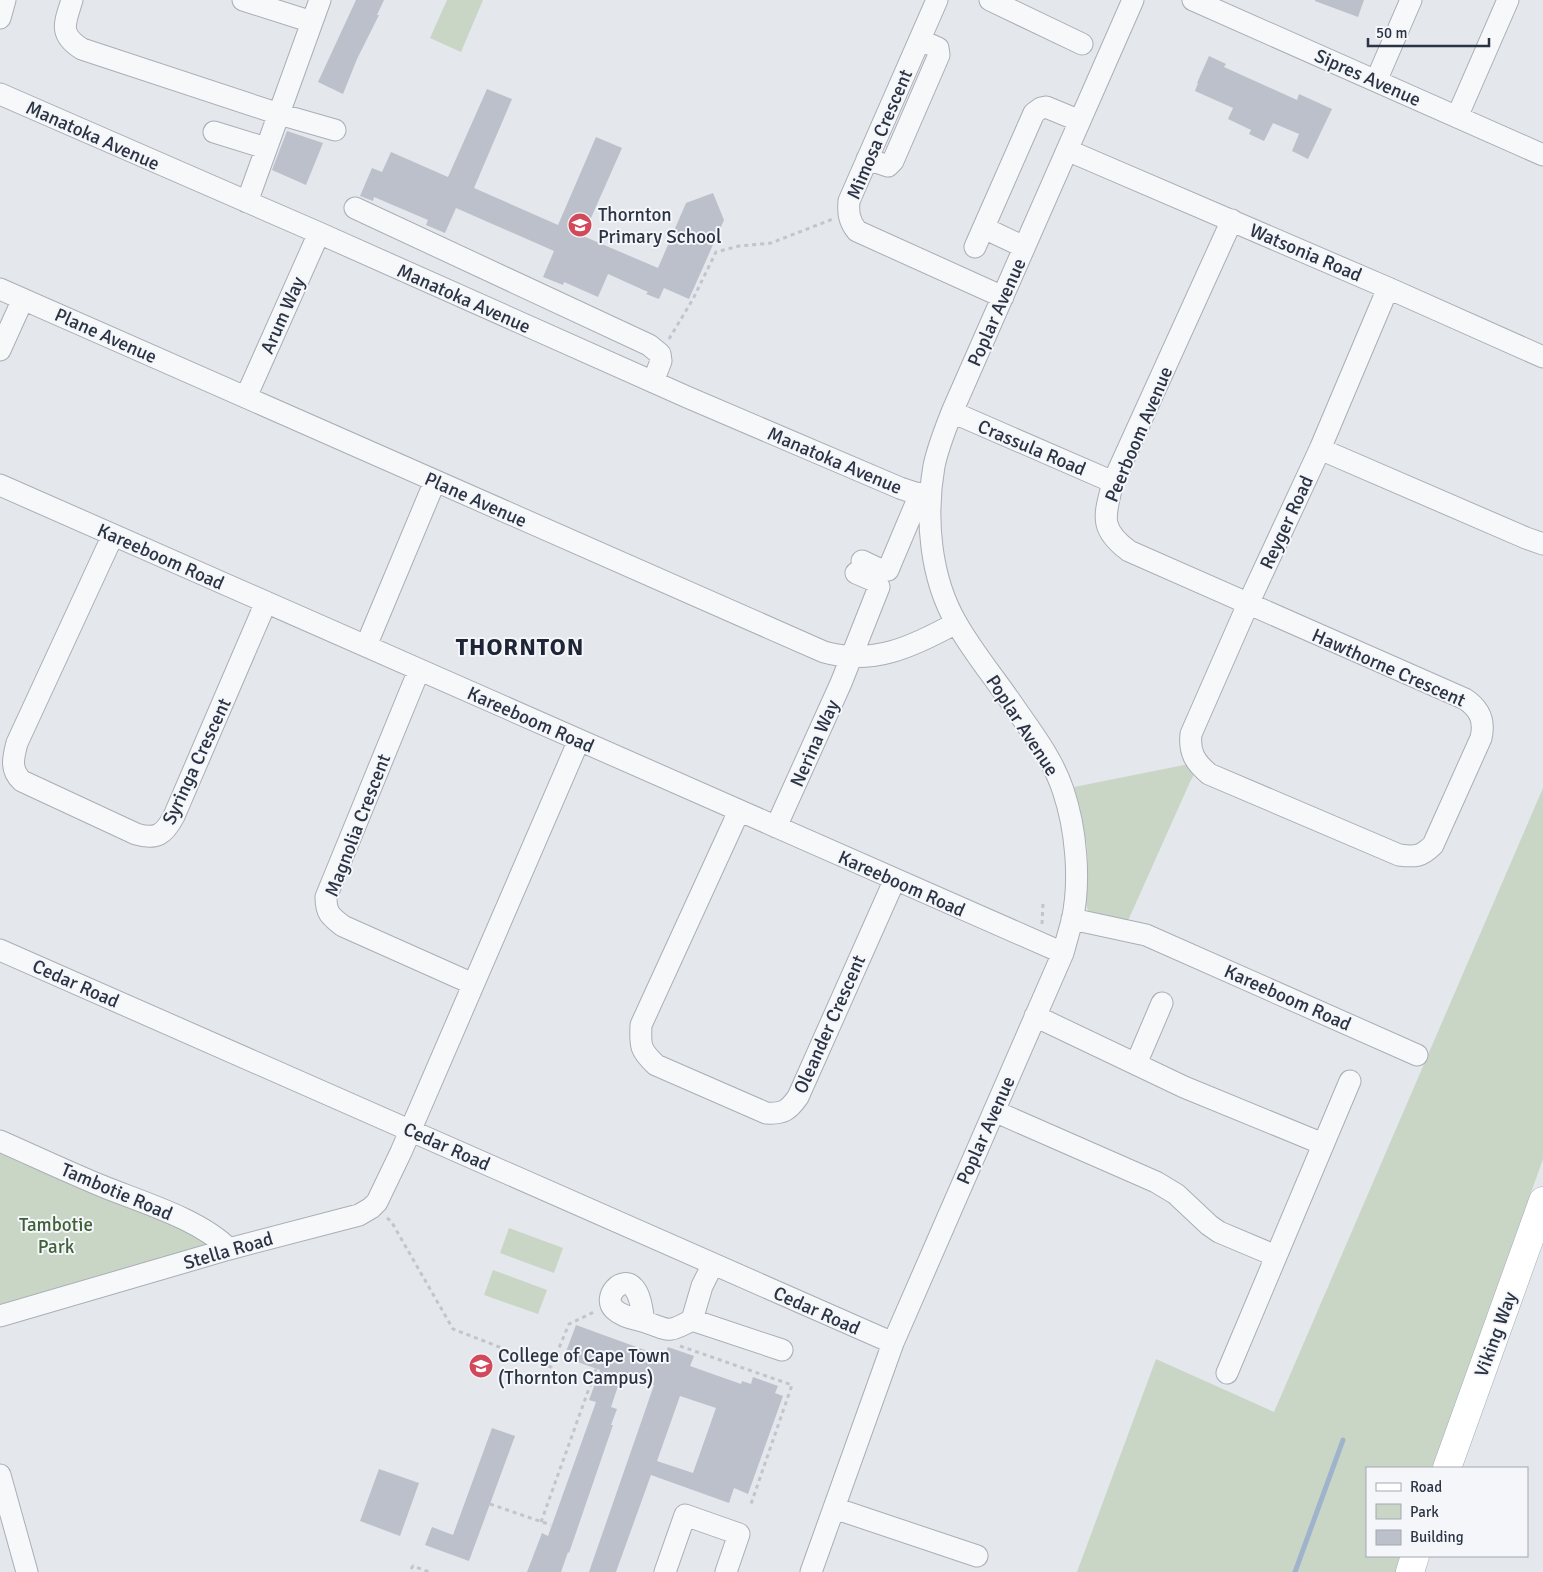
<svg xmlns="http://www.w3.org/2000/svg" width="1543" height="1572" font-family="Signika,sans-serif">
<rect width="100%" height="100%" fill="#e4e7ec"/>
<path fill="#c9d6c5" d="M447,0h36l-22,52 -31,-14z
M1189,764l6,9 -5,9 -63,141 -38,-10 -3,-9 2,-38 -1,-19 -7,-40 -6,-20z
M1543,788v371l-110,309h-66v88h35l-6,16h-319l79,-213 118,53z
M0,1150l203,89 3,6 -206,64z
M509,1228l54,20 -9,25 -54,-20z
M493,1270l54,20 -9,24 -54,-19z"/>
<g fill="none" stroke-linecap="round" stroke-linejoin="round">
<path stroke="#9fb4cc" stroke-width="5" d="M1295,1572l48,-132"/>
</g>
<path fill="#bbc0ca" fill-rule="evenodd" d="M356,0h28l-7,15h2l-22,44 -14,35 -25,-12z
M1315,0h49l-6,17 -43,-16z
M1209,56l17,8 -2,3 73,33 2,-6 33,15 -24,50 -16,-8 7,-17 -26,-11 -9,18 -15,-7 2,-4 -23,-11 5,-11 -38,-17 3,-8h-1z
M487,89l25,10 -38,89 84,37 38,-88 26,11 -39,88 75,32 28,-65 27,-10 11,27 -35,79 -25,-11 -5,11 -13,-5 2,-2 -40,-18 -10,23 -34,-15 -1,3 -20,-8 11,-26 -98,-43 -11,25 -19,-8 2,-5 -54,-23 -1,4 -13,-5 12,-28 10,4 9,-20 57,25z
M287,131l36,12 -17,42 -34,-15z
M576,1325l88,32 4,-10 26,9 -4,10 51,18 1,-3 9,3 2,-7 25,9 -3,7 8,3 -35,98 -14,-6 -5,15 -78,-28 -35,97h-27l65,-187 -32,-11 -11,33 6,2 -6,16h2l-44,128 -1,-1 -7,20h-34l15,-39 6,3 48,-134 -7,-2 11,-30 -36,-13zM680,1396l36,12 -23,65 -36,-12z
M492,1428l23,8 -46,125 -44,-16 7,-18 21,8z
M379,1469l40,14 -19,53 -40,-15z"/>
<g fill="none" stroke-linecap="round" stroke-linejoin="round">
<defs>
<path id="minor" d="M72,0c-7,23 -14,34 10,49l197,65 56,16
M243,0l69,22
M937,0l-88,201c-1,12 0,20 8,30l146,66
M990,0l92,44
M1193,0l350,155
M0,18l5,-18
M1376,81l35,-81
M0,94l319,139 368,164 213,91 15,5 15,2
M1457,117l51,-117
M214,132l52,16
M1067,150l321,138 155,69
M867,159l21,7 5,-5 46,-106 -1,-7 -18,-8
M247,202l73,-202
M355,208l294,137 11,9 1,7 -8,21
M1232,220l-119,262c-8,33 -15,46 16,69l336,148c15,10 20,22 16,39l-48,107c-12,12 -18,12 -34,10l-190,-81c-14,-12 -20,-21 -18,-40l57,-130 72,-155 68,-161
M984,228l40,19
M975,247l59,-134 7,-5 5,-1 34,14
M0,289l824,363c49,14 90,-6 132,-29
M0,350l23,-51
M246,397l73,-164
M952,412l161,70
M1320,449l206,89 17,6
M0,485l1063,468
M113,535l-96,208c-4,15 -7,27 5,38l114,53c20,6 28,1 38,-18l92,-214
M862,561l21,10 5,-1 32,-76
M366,646l69,-165
M419,670l-93,227c0,16 4,19 17,29l130,58
M739,811l-98,214c-1,21 -1,25 15,40l110,48c17,1 22,-2 32,-16l97,-218
M776,827l65,-144 38,-96 -2,-5 -21,-9
M1072,919l74,16 271,120
M0,950l893,393
M1035,1016l149,71 139,57
M1136,1064l26,-61
M994,1111l162,71 20,12 33,31 10,7 57,24
M0,1141c34,15 68,31 102,45 39,16 98,33 127,63
M713,1264l-11,22 -10,34 90,30
M0,1316l229,-67 130,-34 12,-7 6,-6 24,-50 178,-412
M644,1321c-2,-10 -3,-25 -10,-33 -12,-14 -32,9 -20,21 8,8 19,9 28,12 27,8 23,14 50,-1
M1227,1373l123,-292
M0,1475l27,97
M834,1508l143,48
M665,1572l20,-57 54,19 -13,38
M811,1572l82,-229 170,-390c3,-11 6,-21 9,-32 9,-40 4,-93 -9,-131 -11,-33 -33,-60 -52,-88 -18,-26 -38,-50 -54,-78 -27,-46 -32,-106 -23,-158 4,-19 11,-36 18,-54l181,-412"/>
<path id="major" d="M1447,1468l96,-267
M1410,1572l5,-16"/>
</defs>
<use href="#minor" stroke="#a9aeb7" stroke-width="23"/>
<use href="#major" stroke="#a3abb8" stroke-width="29"/>
<path stroke="#c2c5cb" stroke-width="3" stroke-dasharray="4 4" stroke-linecap="butt" d="M669,339l24,-40 23,-47 23,-6 32,-3 62,-24
M1042,924l1,-21
M387,1218l4,3 62,108 98,38 18,-43 27,-13
M680,1346l112,39 -41,119
M490,1504l61,21
M541,1522l55,-153
M411,1569l2,-3 16,6"/>
<use href="#minor" stroke="#f7f8fa" stroke-width="21"/>
<use href="#major" stroke="#fff" stroke-width="28"/>
</g>
<defs>
<symbol id="school-disc" viewBox="-11 -11 22 22"><circle r="9.5" fill="#d1495b" stroke="#f4f6f9"/><path d="M0-5L7-2L0 1L-7-2ZM-4 1L0 2.5L4 1V4Q0 6-4 4Z" fill="#fff"/></symbol>
<symbol id="university-disc" viewBox="-11 -11 22 22"><circle r="9.5" fill="#d1495b" stroke="#f4f6f9"/><path d="M0-5L7-2L0 1L-7-2ZM-4 1L0 2.5L4 1V4Q0 6-4 4Z" fill="#fff"/></symbol>
</defs>
<g fill-rule="evenodd">
<use href="#school-disc" x="566" y="211" width="28" height="28"/>
<use href="#university-disc" x="467" y="1352" width="28" height="28"/>
</g>
<g text-anchor="middle" stroke-width="4" stroke-linejoin="round" paint-order="stroke">
<g font-size="19" fill="#2b3445" stroke="#f4f6f9">
<text transform="translate(1368 77) rotate(24)" y="7">Sipres Avenue</text>
<text transform="translate(879 134) rotate(-67)" y="7">Mimosa Crescent</text>
<text transform="translate(93 135) rotate(24)" y="7">Manatoka Avenue</text>
<text transform="translate(1306 252) rotate(23)" y="7">Watsonia Road</text>
<text transform="translate(464 298) rotate(24)" y="7">Manatoka Avenue</text>
<text transform="translate(996 312) rotate(-66)" y="7">Poplar Avenue</text>
<text transform="translate(282 315) rotate(-66)" y="7">Arum Way</text>
<text transform="translate(106 335) rotate(24)" y="7">Plane Avenue</text>
<text transform="translate(1138 434) rotate(-67)" y="7">Peerboom Avenue</text>
<text transform="translate(1032 447) rotate(23)" y="7">Crassula Road</text>
<text transform="translate(835 460) rotate(23)" y="7">Manatoka Avenue</text>
<text transform="translate(476 499) rotate(24)" y="7">Plane Avenue</text>
<text transform="translate(1286 522) rotate(-65)" y="7">Reyger Road</text>
<text transform="translate(161 556) rotate(24)" y="7">Kareeboom Road</text>
<text transform="translate(1389 667) rotate(24)" y="7">Hawthorne Crescent</text>
<text transform="translate(531 719) rotate(24)" y="7">Kareeboom Road</text>
<text transform="translate(1023 725) rotate(57)" y="7">Poplar Avenue</text>
<text transform="translate(814 743) rotate(-66)" y="7">Nerina Way</text>
<text transform="translate(196 761) rotate(-65)" y="7">Syringa Crescent</text>
<text transform="translate(357 825) rotate(-69)" y="7">Magnolia Crescent</text>
<text transform="translate(902 883) rotate(24)" y="7">Kareeboom Road</text>
<text transform="translate(76 983) rotate(24)" y="7">Cedar Road</text>
<text transform="translate(1288 997) rotate(24)" y="7">Kareeboom Road</text>
<text transform="translate(829 1024) rotate(-66)" y="7">Oleander Crescent</text>
<text transform="translate(985 1130) rotate(-66)" y="7">Poplar Avenue</text>
<text transform="translate(447 1146) rotate(24)" y="7">Cedar Road</text>
<text transform="translate(117 1191) rotate(23)" y="7">Tambotie Road</text>
<text transform="translate(228 1250) rotate(-16)" y="7">Stella Road</text>
<text transform="translate(817 1310) rotate(24)" y="7">Cedar Road</text>
<text transform="translate(1495 1334) rotate(-70)" y="7">Viking Way</text>
</g>
<g font-size="19" fill="#2b3445" stroke="#f4f6f9" text-anchor="start">
<text x="598" y="221">Thornton<tspan x="598" dy="22">Primary School</tspan></text>
<text x="498" y="1362">College of Cape Town<tspan x="498" dy="22">(Thornton Campus)</tspan></text>
</g>
<g font-size="19" fill="#3f6138" stroke="#f4f6f9">
<text x="56" y="1231">Tambotie<tspan x="56" dy="22">Park</tspan></text>
</g>
<g font-size="24" font-weight="bold" letter-spacing="1" fill="#1d2536" stroke="#f4f6f9">
<text x="520" y="655">THORNTON</text>
</g>
</g>
<rect x="1366" y="1467" width="162" height="90" fill="#f4f6f9" stroke="#a4a8b1"/>
<rect x="1376" y="1483" width="25" height="8" fill="#ffffff" stroke="#a4a8b1"/>
<text x="1410" y="1492" font-size="15" fill="#2b3445">Road</text>
<rect x="1376" y="1504" width="25" height="15" fill="#c9d6c5" stroke="#a4a8b1"/>
<text x="1410" y="1517" font-size="15" fill="#2b3445">Park</text>
<rect x="1376" y="1530" width="25" height="15" fill="#bbc0ca" stroke="#a4a8b1"/>
<text x="1410" y="1542" font-size="15" fill="#2b3445">Building</text>
<path d="M1368 38v8h121v-8" fill="none" stroke="#2b3445" stroke-width="2.5"/>
<text x="1376" y="38" font-size="15" fill="#2b3445" stroke="#f4f6f9" stroke-width="4" paint-order="stroke">50 m</text>
</svg>
